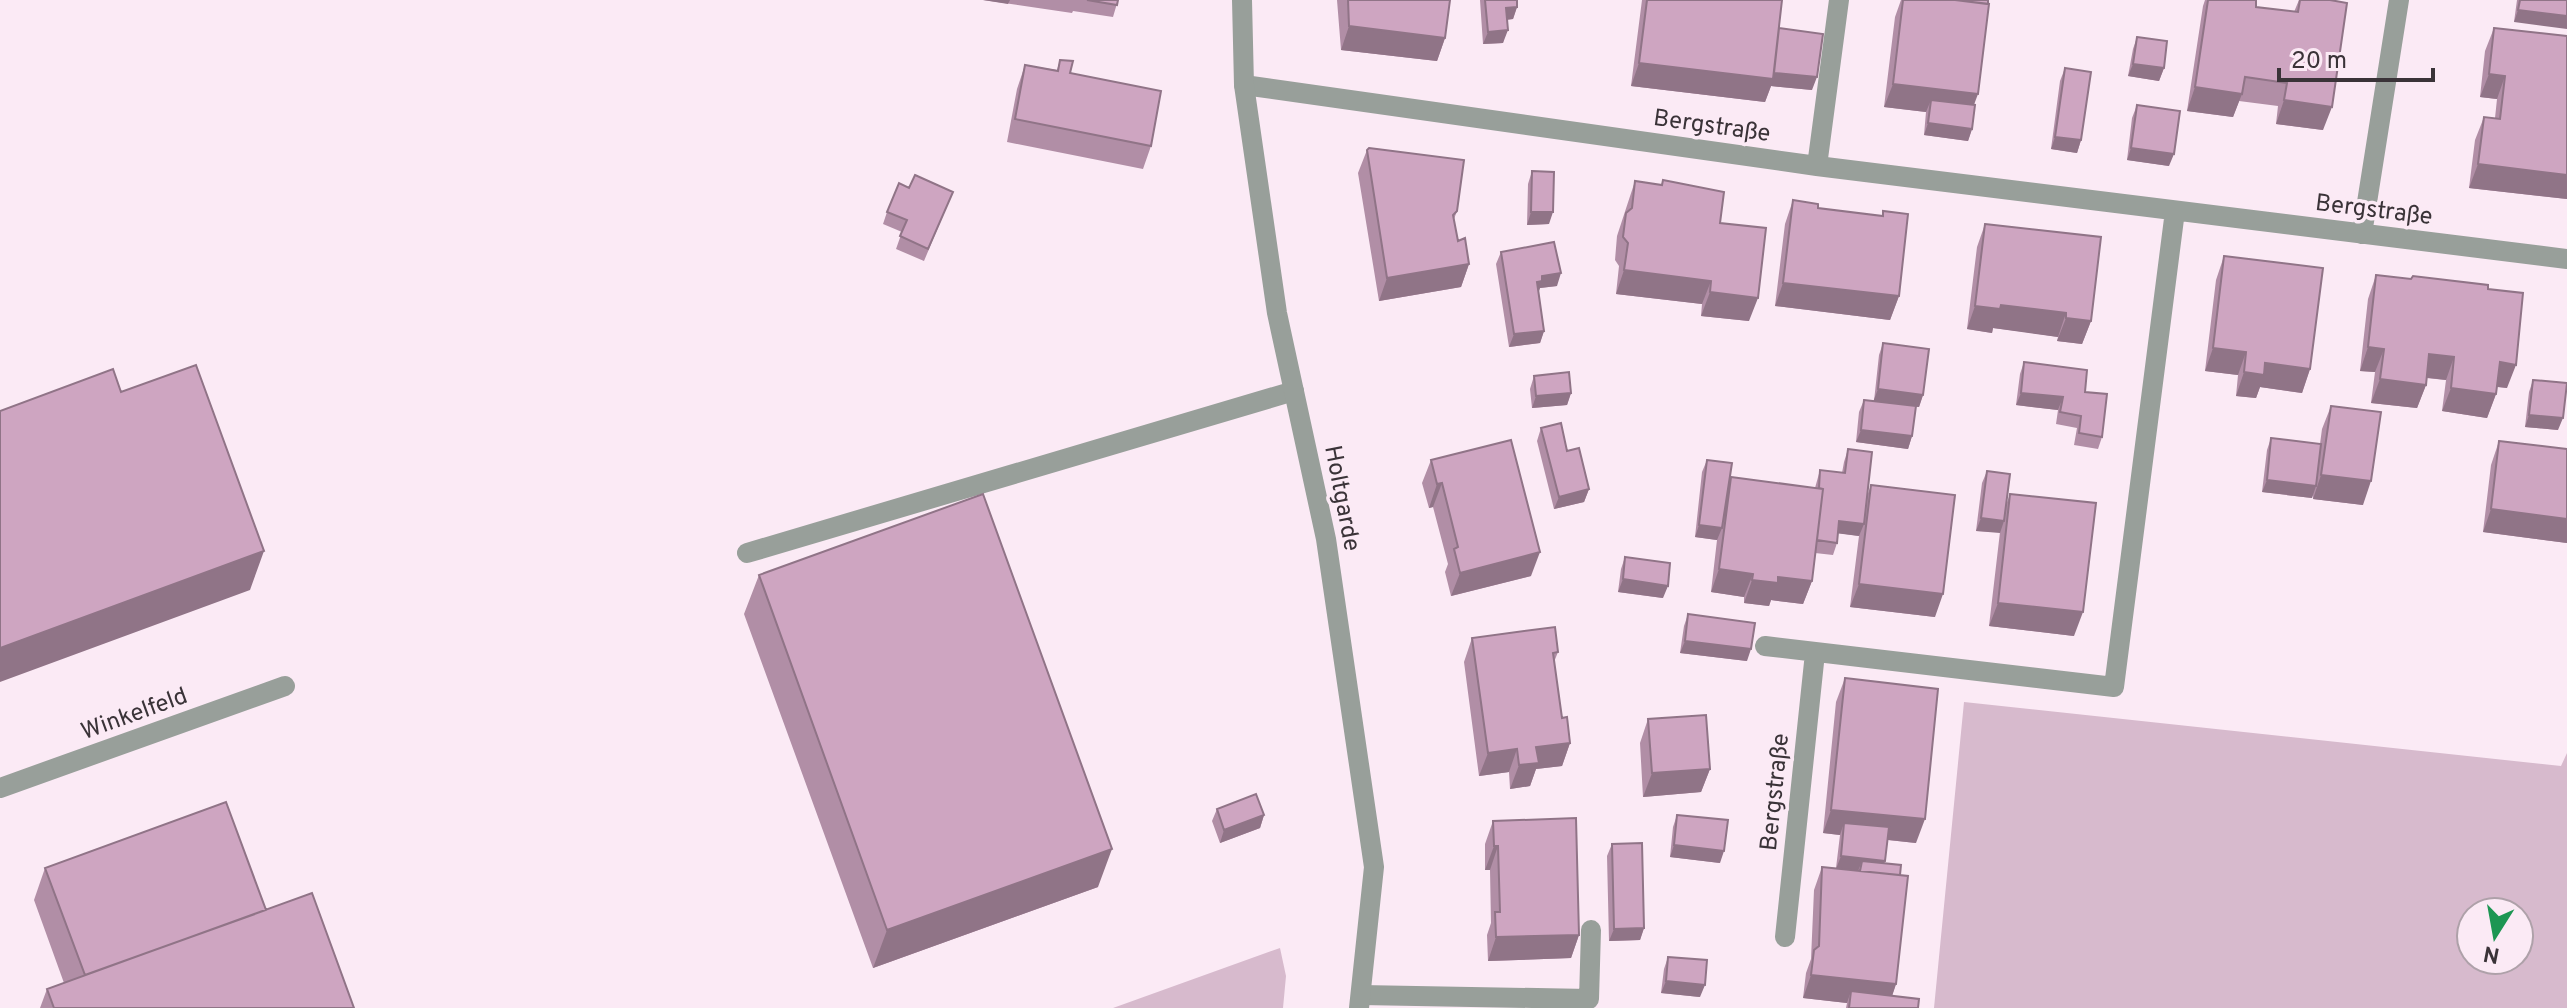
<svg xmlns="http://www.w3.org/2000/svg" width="2567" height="1008" font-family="Overpass,sans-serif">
<rect width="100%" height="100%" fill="#fbeaf5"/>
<path fill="#d7bacd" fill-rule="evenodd" d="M1964,702l597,64 6,-13v255h-633zM2519,912v48h-48v-48z
M1280,948l6,28 -3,32h-170z"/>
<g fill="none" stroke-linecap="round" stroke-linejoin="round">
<path stroke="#989f9a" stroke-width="20" d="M747,553l547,-162
M1361,995l228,4 2,-69"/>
<path stroke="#989f9a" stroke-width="20" d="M1244,85l573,81 750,93
M1817,166l22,-166
M2362,234l37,-234
M1765,646l349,41 61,-476
M0,788l285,-102
M1785,937l30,-284"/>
<path stroke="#989f9a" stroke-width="20" d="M1242,0l2,85 33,228 49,226 48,328 -15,141"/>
</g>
<path fill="#b18ea6" d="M983,0h135l-5,17 -40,-6 -1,2z
M1337,0h113l-5,38 -8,23 -96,-11z
M1480,0h37v7l-4,12 -6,1 -4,23 -20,1z
M1642,0h140l-3,29 33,61 -41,-4 -6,16 -134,-16z
M1901,0h87l-14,105 -2,24 -4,12 -44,-6 2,-23 -42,-5 11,-90z
M2205,0h51v7l38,5 5,-12h31l-7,130 -47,-6 2,-18 -39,-5 -6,16 -46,-6 16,-105z
M2517,0h50l-53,22z
M2494,28l73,8v163l-98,-11 6,-48 9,-23 11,1 2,-19 -17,-2 5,-46z
M2137,37l27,31 -5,13 -31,-5 5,-27z
M1060,60l10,13 81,73 -8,23 -136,-27 10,-53 8,-24 32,5z
M2065,68l16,72 -4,13 -26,-4 9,-68z
M2137,105l32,61 -42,-6 5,-42z
M1367,150l90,61 -3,8 4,22 11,23 -8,23 -82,14 -21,-128z
M1532,171l17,53 -22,1 1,-41z
M1635,181l85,42 29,98 -48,-5 1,-12 -86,-10 3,-28 -4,-6 2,-24z
M909,188l44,4 -29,69 -28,-12 6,-17 -19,-8 4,-12z
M1793,200l25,8 64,8 1,-5 16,85 -9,24 -115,-14 10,-82z
M1985,224l106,97 -9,23 -25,-3 1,-4 -33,-5 -32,-4 -1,5 -25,-4 10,-82z
M1501,252l56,34 -17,2 -2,4 6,39 -4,12 -31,4 -13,-83z
M2224,256l86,113 -8,24 -42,-6 -4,11 -20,-2 2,-21 -33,-4 11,-91z
M2376,275l112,14 19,99 -10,-1 -1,7 -9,24 -45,-7 4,-31 -20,-2v7l-9,23 -46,-5 4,-31 -15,-1 8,-72z
M1883,343l40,52 -4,12h-3l-4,29 -4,13 -52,-7 3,-30 5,-12 10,1 5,-46z
M2024,362l61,30 17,45 -4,12 -24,-4 3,-17 -21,-4 2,-14 -42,-5 4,-31z
M1534,376l37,17 -4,12 -35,3 -2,-19z
M2533,380l25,50 -33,-3 4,-35z
M2331,406l32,99 -50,-6v-6l-1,5 -50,-6 5,-42 4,-12 49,6 2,-15z
M1541,428l26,23 22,38 -5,13 -30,7 -17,-68z
M2499,441l68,8v94l-84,-11 8,-67z
M1848,449l19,47 4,-11 64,132 -85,-10 9,-71 -21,-3 -1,10 -4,12 -18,-2 -3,28 -9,23 -32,-4 -2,6 -25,-3v-6l-33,-5 6,-52 -22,-3 7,-65 5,-12 22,21 86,7 5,-18 22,3 2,-11z
M1431,460l100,116 -80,20 -6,-24 3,-8 -15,-57 -4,1 -7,-25z
M1987,471l19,34 4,-11 64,142 -85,-10 11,-94 -24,-1 6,-48z
M1625,557l38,41 -45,-6 3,-23z
M759,575l339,312 -225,81 -129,-354z
M1688,614l59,47 -67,-8 4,-27z
M1472,638l86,14 -4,10 8,56 8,25 -8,23 -26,3 -6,17 -20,3 -1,-17 -30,4 -15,-114z
M1845,678l71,165 -28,-3 -4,23 16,12 -4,109 -4,12 26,12h-72l1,-5 -44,-5 3,-25 5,-14 3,-69 8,-23 14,1 4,-33 -17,-2 13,-131z
M1648,719l62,50 -9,23 -58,5 -3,-54z
M1217,809l47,6 -4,13 -40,15 -8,-22z
M1677,815l43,48 -50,-6 3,-30z
M1493,821l86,114 -8,23 -83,3 -1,-26 4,-12 -1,-53h-5v-26z
M1612,844l32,84 -4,12 -31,1 -2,-85z
M45,868l221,42 88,98h-314l7,-19 17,-6 -30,-83z
M1668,957l32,40 -39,-4 3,-24z"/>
<path fill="#907487" d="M983,0h27l-2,4z
M1517,7l-4,12 -12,1 5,-12z
M2518,10l49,6v13l-53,-7z
M1349,26l96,12 -8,23 -96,-11z
M1508,30l-5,13 -20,1 5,-12z
M1639,63l132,10 46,4 -5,13 -41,-4 -6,16 -134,-16z
M2133,64l31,4 -5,13 -31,-5z
M2489,74l16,2 -8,23 -17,-2z
M1893,84l85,10 -9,24 -38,-18 -5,12 -42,-5z
M2195,87l47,7 -9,23 -46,-6z
M2284,100l48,7 -9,23 -47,-6z
M1928,123l44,6 -4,12 -44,-6z
M2055,137l26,3 -4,13 -26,-4z
M2131,148l43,6 -5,12 -42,-6z
M2478,164l89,11v24l-98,-11z
M1531,212h22l-4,12 -22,1z
M1469,264l-8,23 -82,14 8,-23z
M1624,270l87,11 -9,23 -86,-10z
M1561,273l-4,13 -17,2 -2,6 -1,-12 5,-6z
M1783,283l116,13 -9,24 -115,-14z
M1710,292l48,6 -9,23 -48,-5z
M2001,305l65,8 -8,24 -65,-9 -1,5 -25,-4 8,-23z
M2066,318l25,3 -9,23 -25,-3z
M1544,331l-4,12 -31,4 5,-13z
M2368,347l16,2 -9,23 -15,-1z
M2213,348l33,4 -8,23 -33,-4z
M2429,354l25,3 -8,23 -25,-3z
M2500,362l16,3 -9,23 -16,-2z
M2265,363l45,6 -8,24 -42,-6 -4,11 -20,-2 8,-24z
M2380,379l46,6 -9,23 -46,-5z
M2451,388l45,6 -9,24 -45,-7z
M1878,389l45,6 -4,12 -46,-5z
M1571,393l-4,12 -35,3 4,-12z
M2021,393l42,4 -5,13 -42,-5z
M2529,415l34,3 -5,12 -33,-3z
M1861,430l51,6 -4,13 -52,-7z
M2321,475l50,6 -8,24 -50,-6z
M2267,480l49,6 -4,12 -50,-6z
M1442,483l-9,24 -4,1 8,-24z
M1589,489l-5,13 -30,7 5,-12z
M2491,509l76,10v24l-84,-11z
M1981,518l23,3 -4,12 -24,-2z
M1839,521l25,3 -5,12 -24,-3z
M1699,525l23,3 -5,12 -22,-3z
M264,551l-14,39 -250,92v-34z
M1540,552l-9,24 -80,20 9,-23z
M1719,569l34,5 -9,23 -33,-5z
M1778,577l34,4 -9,23 -32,-4 -2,6 -25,-3 8,-23z
M1623,579l45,7 -5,12 -45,-6z
M1859,584l84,10 -8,23 -85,-10z
M1998,603l85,9 -9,24 -85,-10z
M1685,641l66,8 -4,12 -67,-8z
M1570,743l-8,23 -26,3 -6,17 -20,3 9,-24 17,-18z
M1517,749l-8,23 -30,4 9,-23z
M1710,769l-9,23 -58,5 9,-24z
M1831,810l94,9 -9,24 -73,-8 1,-12 -4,12 -17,-2z
M1264,815l-4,13 -40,15 4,-13z
M1674,845l50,6 -4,12 -50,-6z
M1494,846h4l-8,24h-5z
M1112,849l-14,38 -225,81 14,-38z
M1841,856l44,5 -4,13 -19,-13 -4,10 -22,-2z
M1644,928l-4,12 -31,1 5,-12z
M1579,935l-8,23 -83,3 8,-24z
M1811,975l85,9 -8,24 -37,-17 -4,12 -44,-5z
M1666,981l39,4 -5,12 -39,-4z"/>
<path fill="#cea5c1" stroke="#907487" stroke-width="2" d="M1087,0h31l-1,5z
M1348,0h102l-5,38 -96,-12z
M1485,0h32v7l-11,1 2,22 -20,2z
M1647,0h135l-9,79 -134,-16z
M1903,0h52l34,4 -11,90 -85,-10z
M1955,0h33v4z
M2208,0h48v7l42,5 2,-12h30l17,3 -15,104 -48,-7 3,-17 -42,-6 -3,17 -47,-7z
M2520,0h47v16l-49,-6z
M1779,28l44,6 -6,43 -43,-4z
M2494,28l73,8v139l-89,-11 6,-47 16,2 5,-43 -16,-2z
M2137,37l30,4 -3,27 -31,-4z
M1060,60l13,1 -3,12 91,18 -10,55 -136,-27 10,-54 33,6z
M2065,68l26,4 -10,68 -26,-3z
M1931,100l44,5 -3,24 -44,-6z
M2137,105l43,6 -6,43 -43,-6z
M1369,148l95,12 -7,51 -4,4 5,26 7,-3 4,26 -82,14 -20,-128z
M1532,171l22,1 -1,40h-22z
M915,175l38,17 -25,57 -28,-13 7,-16 -20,-8 12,-29 10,5z
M1663,180l61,12 -4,31 46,5 -8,70 -48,-6 1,-11 -87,-11 4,-27 -5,-6 3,-24 6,-5 3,-27 27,4z
M1793,200l25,4v4l65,8v-5l25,3 -9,82 -116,-13z
M1985,224l116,13 -10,84 -25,-3v-5l-32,-4 -33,-4 -1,4 -25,-3z
M1554,242l7,31 -19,3v5l-5,1 7,49 -30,3 -13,-82z
M2224,256l99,12 -13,101 -45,-6 -1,12 -20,-3 2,-20 -33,-4z
M2376,275l35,4 2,-3 75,9v4l35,4 -7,72 -16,-3 -4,32 -45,-6 3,-31 -25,-3 -3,31 -46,-6 4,-30 -16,-2z
M1883,343l46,6 -6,46 -45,-6z
M2024,362l63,8 -2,22 22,2 -5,43 -23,-4 2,-17 -21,-4 3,-15 -42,-4z
M196,365l68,186 -264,97v-237l113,-42 8,23z
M1569,372l2,21 -35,3 -2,-20z
M2533,380l34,3 -4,35 -34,-3z
M1864,400l52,6 -4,30 -51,-6z
M2331,406l50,6 -10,69 -50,-6z
M1561,423l6,28 12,-3 10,41 -30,8 -18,-69z
M2271,438l50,6 -5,42 -49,-6z
M1511,440l29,112 -80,21 -6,-24 4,-2 -16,-64 -5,1 -6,-24z
M2499,441l68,8v70l-76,-10z
M1848,449l24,3 -8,72 -25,-3 -2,22 -20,-3 6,-51 -4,-1 1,-18 25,3z
M1707,460l25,3 -10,65 -23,-3z
M1987,471l23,3 -6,47 -23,-3z
M1731,477l92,12 -11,92 -34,-4v6l-26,-3 1,-6 -34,-5z
M1871,485l84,10 -12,99 -84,-10z
M983,494l129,355 -225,81 -128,-355z
M2010,494l86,9 -13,109 -85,-9z
M1625,557l45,6 -2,23 -45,-7z
M1688,614l67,9 -4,26 -66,-8z
M1555,627l3,25 -5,1 9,65 5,-1 3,26 -34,4 3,16 -20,2 -2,-16 -29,4 -16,-115z
M1845,678l93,11 -13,130 -94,-9z
M1706,715l4,54 -58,4 -4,-54z
M1256,794l8,21 -40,15 -7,-21z
M226,802l40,108 -181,65 -40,-107z
M1677,815l51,5 -4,31 -50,-6z
M1576,818l3,117 -83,2 -1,-25h5l-2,-66h-4l-1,-25z
M1844,823l45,4 -4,34 -44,-5z
M1642,843l2,85 -30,1 -2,-85z
M1862,861l39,4 -1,10 -40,-4z
M1822,867l86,9 -12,108 -85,-9 3,-25 5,-4z
M312,893l42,115h-300l-7,-19z
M1668,957l39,3 -2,25 -39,-4z
M1851,991l68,8 -1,9h-69z"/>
<g text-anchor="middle" stroke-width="7" stroke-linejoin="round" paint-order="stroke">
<g font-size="24" fill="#3a3338" stroke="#fbeaf5">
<text transform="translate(1712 125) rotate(8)" y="8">Bergstraße</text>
<text transform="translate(2374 209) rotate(7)" y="8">Bergstraße</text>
<text transform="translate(1343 498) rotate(79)" y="8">Holtgarde</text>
<text transform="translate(134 713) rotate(-20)" y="8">Winkelfeld</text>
<text transform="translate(1774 792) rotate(-84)" y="8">Bergstraße</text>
</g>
</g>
<g transform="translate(2495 936) rotate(191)"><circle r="38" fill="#fbeaf5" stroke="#aea1a9" stroke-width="2"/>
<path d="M0-6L14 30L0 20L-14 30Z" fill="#1d9653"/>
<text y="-12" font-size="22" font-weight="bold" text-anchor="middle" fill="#3a3338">N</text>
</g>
<path d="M2279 68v12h154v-12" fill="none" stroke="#3a3338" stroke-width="4"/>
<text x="2291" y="68" font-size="24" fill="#3a3338" stroke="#fbeaf5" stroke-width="6" paint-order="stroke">20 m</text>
</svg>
